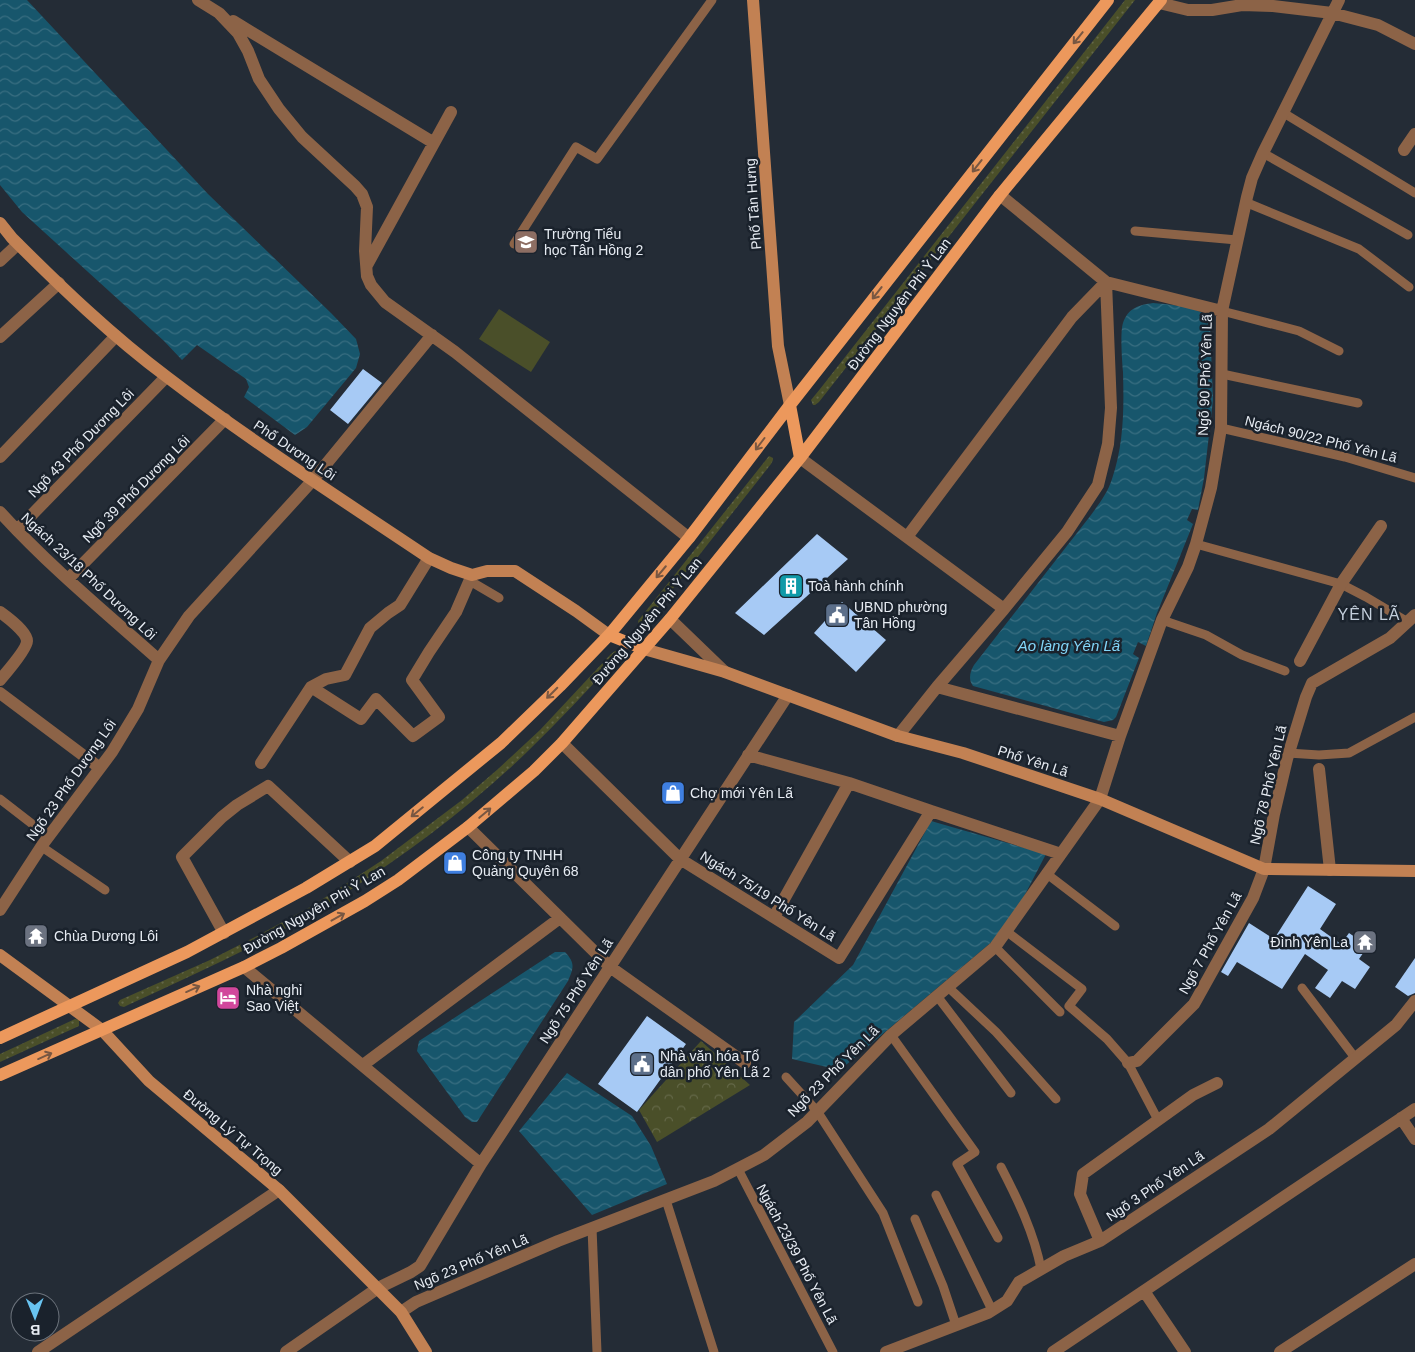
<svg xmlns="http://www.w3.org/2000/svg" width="1415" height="1352" font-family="Helvetica,sans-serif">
<defs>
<pattern id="grass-dots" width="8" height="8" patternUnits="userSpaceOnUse" patternTransform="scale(1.25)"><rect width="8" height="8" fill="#4a4f29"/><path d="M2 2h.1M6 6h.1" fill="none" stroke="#646848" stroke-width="1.8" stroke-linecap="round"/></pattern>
<pattern id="forest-crowns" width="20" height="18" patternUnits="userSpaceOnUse" patternTransform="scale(1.25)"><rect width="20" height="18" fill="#4a4f29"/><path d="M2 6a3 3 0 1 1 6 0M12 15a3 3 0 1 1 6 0" fill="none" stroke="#646848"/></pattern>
<pattern id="water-waves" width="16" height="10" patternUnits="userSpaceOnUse" patternTransform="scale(1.25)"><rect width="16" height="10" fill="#17566c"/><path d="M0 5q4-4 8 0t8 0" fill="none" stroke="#396e81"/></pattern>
</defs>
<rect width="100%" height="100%" fill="#242c36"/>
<path fill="url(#grass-dots)" d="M1125,0h10l-159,202 -157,200 -4,3h-2l-2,-5 9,-11z
M769,456l4,2v2l-2,4 -126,160 -3,2 -3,-1 -1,-4z
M615,651l3,2v4c-30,33 -60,65 -92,96 -55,53 -118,100 -182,141 -68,44 -143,77 -216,111l-4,2 -4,-1 -2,-3 2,-3 90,-40 47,-24 55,-30 69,-45 81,-61 36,-31 42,-39 71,-76z
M75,1019l4,1v6l-79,36v-8z"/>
<path fill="url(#forest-crowns)" d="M701,1041l49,44 -93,57 -18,-32z"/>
<path fill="#4a4f29" d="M499,309l51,33 -19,30 -52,-33z"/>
<path fill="url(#water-waves)" d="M0,0h27l181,194 123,119 25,26 4,15 -4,14 -49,59 -12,8 -51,-38 5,-10 -3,-8 -49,-34 -15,15 -18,-19 -142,-129 -22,-27z
M1153,303c12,1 42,3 52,12 3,2 4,7 5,11l3,74 -9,78 -6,32 -6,-1 -5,11 6,4 -36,89 -11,33 -8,-4 -5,12 6,4 -23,59 -3,3 -9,2 -131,-36c-5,-7 -3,-14 1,-21l117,-150c8,-11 17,-23 21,-36 12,-35 12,-71 11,-107 -1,-11 -3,-40 0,-49 5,-15 16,-18 30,-20z
M931,821l115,33 -39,75 -167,141 -48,-11 2,-37 59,-57z
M555,952h10c10,11 9,15 3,29l-91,141h-5l-7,-5 -48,-66 2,-10z
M567,1073l65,43 19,30 16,38 -75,31 -73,-84z"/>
<path fill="#a7caf5" d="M363,369l19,14 -34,41 -18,-14z
M817,534l31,25 -84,76 -29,-22z
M842,602l44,38 -30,32 -42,-39z
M1308,886l28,18 -16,25 21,15 8,-11 19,13 -9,13 11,8 -15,22 -13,-8 -12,17 -15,-10 13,-18 -23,-16 -23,35 -45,-27 -9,14 -7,-4 28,-49 25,16z
M1415,958v35l-7,3 -13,-9z
M647,1016l39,28 -49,68 -39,-28z"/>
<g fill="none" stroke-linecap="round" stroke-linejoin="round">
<path stroke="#8c6347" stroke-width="9" d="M1282,112l133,81
M1263,153l145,82
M1245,202l114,47 50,38
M1135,231l102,9
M514,244l62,-97 21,12 115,-159
M1222,311l77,20 40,20
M1222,374l136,29
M1221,428l124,29 70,21
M1196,544l145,40 25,13 42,25
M470,581l29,17
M1162,620l44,15 36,20 43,16
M1288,753l31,2 30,-2 66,-36
M0,799l49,38
M42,847l63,43
M1047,874l68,52
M1006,931l76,58 -13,17 38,33 21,24 30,57
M995,947l65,65
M948,987l48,45 60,67
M1302,988l54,71
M937,996l74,97
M891,1035l84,117 -18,12 41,74
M786,1077l31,34 66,102 35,89
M1001,1167c17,33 33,66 40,102
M738,1169l95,183
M936,1195l56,115
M666,1200l48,152
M915,1219l28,67 13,39
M592,1228l5,124"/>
<path stroke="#8c6347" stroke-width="12" d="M198,0l21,13 19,20 10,18 11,28 20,30 23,28 53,49 7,8 5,13 -2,44 2,25 4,9 14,17 70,50 234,186
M1159,3l29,7h24l30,-5 31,1 59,7 46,12 37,19
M233,21l201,122
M1404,150l11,-16
M1000,195l106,87 116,29
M0,261l18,-17
M367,265l84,-153
M0,337l59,-54
M0,457l116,-121
M800,458l204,151 -67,78 -39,49
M0,512c49,54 105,100 159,148
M17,530l149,-153
M907,537l165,-220 34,-35
M68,579l157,-160
M1004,609l63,-77 31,-47 10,-41 3,-36 -5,-126
M0,612c7,5 27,20 27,29 0,8 -21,32 -27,39
M670,619l55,53
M1300,661l41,-77 40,-58
M311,687l50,32 15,-20 37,37 26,-19 -27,-37 17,-28 27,-40 16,-37
M937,687l183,49
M0,693l100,75
M562,743l118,116 159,99 92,-147 130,43
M748,755l101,28 82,28
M261,763l50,-76 15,-8 19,-4 25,-47 18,-15 12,-8 29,-47
M1319,769l11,101
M468,827l142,140 135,96
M0,910l43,-66 69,-92 26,-43 21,-49 30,-44 124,-136 119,-145
M774,917l75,-134
M224,933l-42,-76 40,-40 15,-12 31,-19 82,76
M244,967l237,197
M1128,1063l9,-2 57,-57 59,-106 11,-29 10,-55 13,-55 19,-62 6,-14 78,-45 25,-23
M363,1065l197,-147
M1401,1118l14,21
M1100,1241l-20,-47 3,-20 110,-79 24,-12
M1144,1291l41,61
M401,1312l15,-10 142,-61 156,-60 50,-26 43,-33 84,-87 104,-88 105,-148 20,-63 42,-116 26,-53 8,-23 15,-56 10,-60 1,-117 25,-114 5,-19 11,-25 76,-153
M38,1352l241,-162
M286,1352l92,-64 33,-16 9,-6 61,-102 307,-469
M886,1352l102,-39 19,-12 12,-19 45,-26 36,-15 169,-112 127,-104 19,-24
M1053,1352l362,-243
M1280,1352l135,-88"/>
<path stroke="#c28153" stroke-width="12" d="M753,0l25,346 12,59
M0,223l12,15c49,49 100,98 155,139 85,65 174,122 262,181l22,10 21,7 15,-4h28l61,40 33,24
M644,649l81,23 173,64 65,17 137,46 164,70 151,2
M0,955l102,75 47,51 130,109 122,122 25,40"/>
<path stroke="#ec985c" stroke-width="12" d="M790,405l10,53
M609,635l35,14
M0,1038l187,-86 119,-64 69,-42 126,-103 59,-57 49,-51 80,-97 101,-133 318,-405
M0,1075l244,-108 37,-19 84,-47 33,-21 70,-53 66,-56 28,-28 108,-124 130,-161 200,-263 161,-195"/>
</g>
<defs><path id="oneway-shaft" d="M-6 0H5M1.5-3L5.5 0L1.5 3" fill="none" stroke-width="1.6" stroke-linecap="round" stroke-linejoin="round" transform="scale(1.25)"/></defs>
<g stroke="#785742">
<use href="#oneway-shaft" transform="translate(1078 38) rotate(129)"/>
<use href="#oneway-shaft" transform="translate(977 166) rotate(128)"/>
<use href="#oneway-shaft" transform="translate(877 293) rotate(128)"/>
<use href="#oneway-shaft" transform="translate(760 444) rotate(127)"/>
<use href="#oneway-shaft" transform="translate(661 572) rotate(130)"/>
<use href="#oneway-shaft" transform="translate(552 693) rotate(135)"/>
<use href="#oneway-shaft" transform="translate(417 812) rotate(141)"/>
<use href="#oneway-shaft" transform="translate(485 813) rotate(-40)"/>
<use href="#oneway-shaft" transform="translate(338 917) rotate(-29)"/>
<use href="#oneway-shaft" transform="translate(193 989) rotate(-24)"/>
<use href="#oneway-shaft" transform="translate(45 1056) rotate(-24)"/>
</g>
<defs>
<symbol id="school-square" viewBox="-11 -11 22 22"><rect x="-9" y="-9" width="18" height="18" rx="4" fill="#8d6e63" stroke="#1a222c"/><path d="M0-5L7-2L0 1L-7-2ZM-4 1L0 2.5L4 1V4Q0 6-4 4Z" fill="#fff"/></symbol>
<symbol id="building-square" viewBox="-11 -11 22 22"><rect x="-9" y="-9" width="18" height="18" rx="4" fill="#0f9aa8" stroke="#1a222c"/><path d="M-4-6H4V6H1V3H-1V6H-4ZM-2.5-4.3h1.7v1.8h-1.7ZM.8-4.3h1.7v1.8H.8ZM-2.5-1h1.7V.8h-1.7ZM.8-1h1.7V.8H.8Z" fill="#fff"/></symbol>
<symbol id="civic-square" viewBox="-11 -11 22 22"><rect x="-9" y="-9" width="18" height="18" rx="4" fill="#5c6f8a" stroke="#1a222c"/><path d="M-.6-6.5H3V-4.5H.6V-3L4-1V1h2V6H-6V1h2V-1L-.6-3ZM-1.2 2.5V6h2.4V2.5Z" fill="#fff"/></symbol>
<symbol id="shop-square" viewBox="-11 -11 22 22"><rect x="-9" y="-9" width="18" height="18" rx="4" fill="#3f7fe0" stroke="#1a222c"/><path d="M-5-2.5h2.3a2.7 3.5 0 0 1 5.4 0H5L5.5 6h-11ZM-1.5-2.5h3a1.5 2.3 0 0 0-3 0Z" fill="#fff"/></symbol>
<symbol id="temple-square" viewBox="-11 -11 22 22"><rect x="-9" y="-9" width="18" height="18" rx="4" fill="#6b7280" stroke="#1a222c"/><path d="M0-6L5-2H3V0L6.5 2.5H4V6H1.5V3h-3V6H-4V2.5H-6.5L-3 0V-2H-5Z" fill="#fff"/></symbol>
<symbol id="hotel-square" viewBox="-11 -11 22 22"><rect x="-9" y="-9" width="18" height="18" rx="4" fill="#d1479c" stroke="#1a222c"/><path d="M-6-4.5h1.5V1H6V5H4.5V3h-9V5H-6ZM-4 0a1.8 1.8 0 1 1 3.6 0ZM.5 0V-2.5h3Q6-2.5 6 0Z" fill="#fff"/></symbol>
</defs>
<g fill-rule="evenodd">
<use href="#school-square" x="512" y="228" width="28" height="28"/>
<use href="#building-square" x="777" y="572" width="28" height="28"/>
<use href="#civic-square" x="823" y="601" width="28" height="28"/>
<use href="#shop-square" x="659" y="779" width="28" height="28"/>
<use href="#shop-square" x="441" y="849" width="28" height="28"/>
<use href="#temple-square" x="22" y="922" width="28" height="28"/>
<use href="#temple-square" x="1351" y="928" width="28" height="28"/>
<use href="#hotel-square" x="214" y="984" width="28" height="28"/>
<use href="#civic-square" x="628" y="1050" width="28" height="28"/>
</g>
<g text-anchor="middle" stroke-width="5" stroke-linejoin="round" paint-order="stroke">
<g font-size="14" fill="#e7ecf3" stroke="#1a222c">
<text transform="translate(753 204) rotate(-94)" y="5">Phố Tân Hưng</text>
<text transform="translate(899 304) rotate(-53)" y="5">Đường Nguyên Phi Ỷ Lan</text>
<text transform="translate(1205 375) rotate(-88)" y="5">Ngõ 90 Phố Yên Lã</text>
<text transform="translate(1321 439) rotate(14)" y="5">Ngách 90/22 Phố Yên Lã</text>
<text transform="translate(81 443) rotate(-46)" y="5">Ngõ 43 Phố Dương Lôi</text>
<text transform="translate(295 450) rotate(34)" y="5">Phố Dương Lôi</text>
<text transform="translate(136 489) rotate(-45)" y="5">Ngõ 39 Phố Dương Lôi</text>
<text transform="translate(89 576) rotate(43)" y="5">Ngách 23/18 Phố Dương Lôi</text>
<text transform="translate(647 621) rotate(-50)" y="5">Đường Nguyên Phi Ỷ Lan</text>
<text transform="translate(1033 761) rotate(18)" y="5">Phố Yên Lã</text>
<text transform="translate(71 780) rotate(-55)" y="5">Ngõ 23 Phố Dương Lôi</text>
<text transform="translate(1268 785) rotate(-77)" y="5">Ngõ 78 Phố Yên Lã</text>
<text transform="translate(768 896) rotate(32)" y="5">Ngách 75/19 Phố Yên Lã</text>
<text transform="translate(314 910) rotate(-30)" y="5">Đường Nguyên Phi Ỷ Lan</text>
<text transform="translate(1210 943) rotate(-61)" y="5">Ngõ 7 Phố Yên Lã</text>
<text transform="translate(576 991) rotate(-57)" y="5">Ngõ 75 Phố Yên Lã</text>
<text transform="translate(833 1071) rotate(-45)" y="5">Ngõ 23 Phố Yên Lã</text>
<text transform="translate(233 1132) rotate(40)" y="5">Đường Lý Tự Trọng</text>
<text transform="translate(1155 1186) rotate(-34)" y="5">Ngõ 3 Phố Yên Lã</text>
<text transform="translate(797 1254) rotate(62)" y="5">Ngách 23/39 Phố Yên Lã</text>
<text transform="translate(471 1262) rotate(-23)" y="5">Ngõ 23 Phố Yên Lã</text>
</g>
<g font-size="14" fill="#e7ecf3" stroke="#1a222c" text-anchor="start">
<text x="544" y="239">Trường Tiểu<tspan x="544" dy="16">học Tân Hồng 2</tspan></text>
<text x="808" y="591">Toà hành chính</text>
<text x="854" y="612">UBND phường<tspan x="854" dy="16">Tân Hồng</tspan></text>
<text x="690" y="798">Chợ mới Yên Lã</text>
<text x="472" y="860">Công ty TNHH<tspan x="472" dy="16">Quảng Quyên 68</tspan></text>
<text x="54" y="941">Chùa Dương Lôi</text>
<text x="1348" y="947" text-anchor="end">Đình Yên La</text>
<text x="246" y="995">Nhà nghỉ<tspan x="246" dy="16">Sao Việt</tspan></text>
<text x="660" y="1061">Nhà văn hóa Tổ<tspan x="660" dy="16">dân phố Yên Lã 2</tspan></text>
</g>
<g font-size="15" font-style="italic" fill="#83d7fa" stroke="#1a222c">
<text x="1069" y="651">Ao làng Yên Lã</text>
</g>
<g font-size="16" letter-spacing="1" fill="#c3cedb" stroke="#1a222c">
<text x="1369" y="620">YÊN LÃ</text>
</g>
</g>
<g transform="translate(35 1317) rotate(179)"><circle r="24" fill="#1a222c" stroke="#6c737c"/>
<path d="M0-4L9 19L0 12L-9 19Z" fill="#69c4f1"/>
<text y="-8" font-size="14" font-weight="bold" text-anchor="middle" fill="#e7ecf3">B</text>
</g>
</svg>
